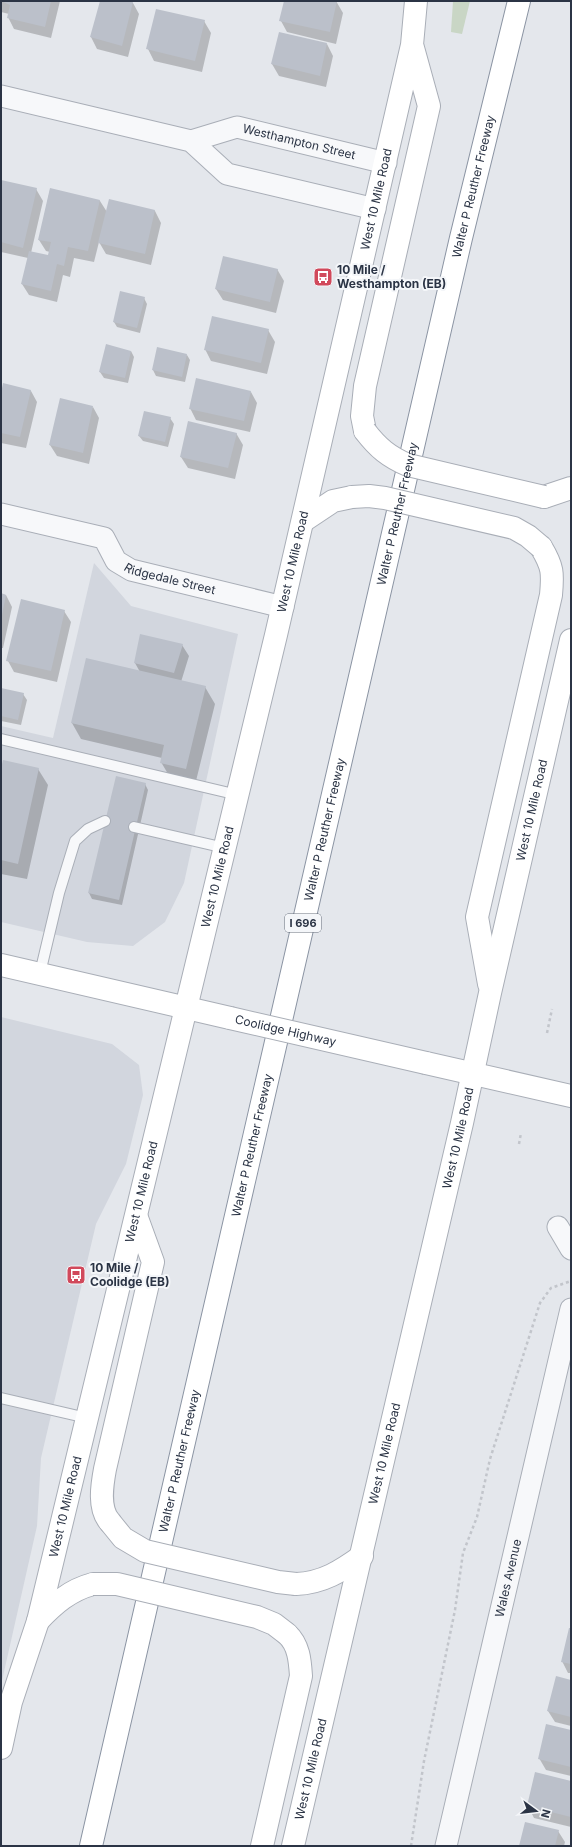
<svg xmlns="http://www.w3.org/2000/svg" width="572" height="1847" font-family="Inter,sans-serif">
<rect width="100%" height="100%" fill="#e4e7ec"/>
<path fill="#d2d6de" d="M94,563l37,43 107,28 -54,249 -19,39 -32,24 -46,-4 -86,-20v-196l52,12z
M1,1017l111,27 27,21 4,30 -17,69 -30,60 -55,234 -4,68 -36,159z"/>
<path fill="#c9d6c5" d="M453,1h17l-8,33 -11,-2z"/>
<path fill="#0003" d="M1,1h59l-9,37 -37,-9 -6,-12 1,-3 -8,-2z
M101,1l32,2 6,11 -11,43 -31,-8 -6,-12z
M285,1h51l7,12 -7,31 -49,-12 -6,-11z
M204,21l7,12 -9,39 -48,-11 -6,-12z
M327,44l6,12 -7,31 -47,-11 -7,-12z
M1,181l35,8 7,12 -12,52 17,4 2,-5 -4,-1 -7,-11 11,-50 50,11 7,11 48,-1 6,12 -10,42 -45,-11 -7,-12 -5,20 -20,-4 -4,19 -7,-2 -6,27 -28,-7 -7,-11 6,-26 -27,-6z
M277,269l7,12 -8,32 -53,-13 -7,-11z
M144,298l3,6 -7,29 -23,-6 -3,-5z
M268,330l7,12 -8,32 -56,-13 -6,-12z
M131,351l3,6 -6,26 -24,-5 -4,-6z
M187,355l3,5 -5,22 -29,-6 -3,-6z
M31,391l6,11 -11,46 -25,-5v-46z
M251,392l6,11 -7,29 -54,-12 -6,-12z
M93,407l6,11 -10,46 -32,-8 -7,-11z
M170,418l4,6 -6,23 -25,-6 -4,-5z
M236,433l7,12 -8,34 -47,-11 -7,-11z
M1,594l5,1 6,12 -9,41h-2z
M64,611l7,11 -14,60 -43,-10 -6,-11z
M182,645l7,11 -8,26 24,5 10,17 -20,81 -24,-6 -10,-17 1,-4 -81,-19 -9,-16 68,-51 -5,-9z
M1,689l22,5 4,6 -6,25 -20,-4z
M38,769l10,16 -21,94 -26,-5v-102z
M145,784l3,6 -26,115 -30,-6 -3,-6z
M571,1629v44h-3l-6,-12z
M571,1681v45l-16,-4 -7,-11z
M571,1731v45l-25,-6 -7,-12z
M536,1774l35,8v45l-37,-9 -6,-12z
M558,1831l7,11 -1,4h-44z"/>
<path fill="#bbc0ca" d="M1,1h50l-6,26 -38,-9 3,-13z
M100,1l33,1 -11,44 -32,-9z
M284,1h53l-7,31 -51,-11z
M156,9l49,11 -10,41 -49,-12z
M279,32l48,11 -7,33 -49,-12z
M1,180l36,8 -14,60 -22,-6z
M50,188l50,12 -12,51 -20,-4 -4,19 -7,-2 -6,27 -30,-7 8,-33 19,4 3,-13 -13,-2z
M109,199l46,11 -10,44 -47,-11z
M223,256l55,13 -8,33 -55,-13z
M120,291l25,6 -8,31 -24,-6z
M212,316l57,13 -8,34 -57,-13z
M106,344l25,7 -6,27 -26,-6z
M157,347l30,7 -5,23 -30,-7z
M196,378l55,13 -7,30 -55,-12z
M3,383l28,7 -11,47 -19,-4v-40z
M60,398l33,8 -10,47 -34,-8z
M144,411l27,6 -6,25 -27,-6z
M188,421l49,12 -9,35 -48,-11z
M1,593l5,2 -4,20h-1z
M21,599l44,11 -14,61 -45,-10z
M140,634l43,10 -9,29 -40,-10z
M86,658l120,28 -20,83 -26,-6 4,-18 -93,-22z
M1,688l23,5 -6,27 -17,-4z
M3,760l36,8 -21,96 -17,-4v-92z
M116,776l30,7 -27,117 -31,-7z
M569,1628h2v36l-10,-2z
M556,1676l15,4v37l-24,-6z
M546,1724l25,6v37l-33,-8z
M535,1772l36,9v36l-44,-11z
M525,1822l34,8 -4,16h-36z"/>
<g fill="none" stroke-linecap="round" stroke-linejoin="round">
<defs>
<path id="service" d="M1,739l237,56
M134,827l91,21
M40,973l19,-80 16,-52 13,-12 17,-8
M1,1398l86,20"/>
<g id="minor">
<path d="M1,96l190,45 36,33 148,35"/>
<path id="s1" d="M191,141l46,-14 149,36"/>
<path id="s2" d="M1,514l103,24 12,23 15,9 152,37"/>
<path d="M558,1227l13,22"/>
<path id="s3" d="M446,1846l125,-537"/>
</g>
<g id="secondary">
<path d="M365,431l-3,-15 3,-30 64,-280 -16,-58"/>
<path d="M544,497l27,-9"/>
<path d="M303,521l30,-20 19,-4"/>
<path d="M1,965l229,53"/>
<path d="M489,984l-12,-67 74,-322c2,-22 2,-28 -10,-48"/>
<path d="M426,1063l145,33"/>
<path d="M110,1522c-12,-13 -8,-37 -5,-53l48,-207 -16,-44"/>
<path d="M296,1584c27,-1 45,-13 66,-28"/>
<path d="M38,1621c16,-17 32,-31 55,-37"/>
<path id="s4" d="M1,1748l10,-46 27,-81 238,-986 136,-590 4,-44"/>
<path d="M262,1846l39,-170c-1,-15 -2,-31 -14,-42"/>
<path id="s5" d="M293,1846l169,-723 28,-130 81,-353"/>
</g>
<g id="motorway">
<path id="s6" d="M91,1846l370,-1608 58,-237"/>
</g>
</defs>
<use href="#service" stroke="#a9aeb7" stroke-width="12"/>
<use href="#minor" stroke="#a9aeb7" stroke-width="23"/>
<use href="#secondary" stroke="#a9aeb7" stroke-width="24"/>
<use href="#motorway" stroke="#8b94a3" stroke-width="24"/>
<path stroke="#c2c5cb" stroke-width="2.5" stroke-dasharray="3 3" stroke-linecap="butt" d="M547,1033l5,-24
M519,1144l2,-11
M411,1846l13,-85 31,-151 8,-57 14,-36 13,-58 50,-156 11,-15 20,-7"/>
<use href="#service" stroke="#f7f8fa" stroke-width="10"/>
<use href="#minor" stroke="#f7f8fa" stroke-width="21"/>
<use href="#secondary" stroke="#fff" stroke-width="22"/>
<use href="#motorway" stroke="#fff" stroke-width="22"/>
<defs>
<g id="secondary-bridge">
<path d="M365,431c13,17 24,26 43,34l136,32"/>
<path d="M352,497l17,-1 16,2 129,30 14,8 13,11"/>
<path id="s7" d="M230,1018l196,45"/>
<path d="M110,1522l13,16 22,13 133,31 18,2"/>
<path d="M93,1584h24l140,33 17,7 13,10"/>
</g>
</defs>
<use href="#secondary-bridge" stroke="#a9aeb7" stroke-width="24" stroke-linecap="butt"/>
<use href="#secondary-bridge" stroke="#fff" stroke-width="22"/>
</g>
<defs>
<symbol id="bus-square" viewBox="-11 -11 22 22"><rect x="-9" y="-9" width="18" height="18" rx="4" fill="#d1495b" stroke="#f4f6f9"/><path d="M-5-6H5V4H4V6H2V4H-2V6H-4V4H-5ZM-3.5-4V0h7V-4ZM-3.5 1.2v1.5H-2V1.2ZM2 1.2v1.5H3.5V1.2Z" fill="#fff"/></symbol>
</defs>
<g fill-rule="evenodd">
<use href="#bus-square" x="312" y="266" width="22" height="22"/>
<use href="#bus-square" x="65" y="1264" width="22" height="22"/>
</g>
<g text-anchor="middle" stroke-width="4" stroke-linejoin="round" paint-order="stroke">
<rect fill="#f4f6f9" stroke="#676e7b" stroke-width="1" x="285" y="914" width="36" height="18" rx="3"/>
<g font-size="11" font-weight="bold" fill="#2b3445">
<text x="303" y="927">I 696</text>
</g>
<g font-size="12" fill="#2b3445" stroke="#f4f6f9">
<text dy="4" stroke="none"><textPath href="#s1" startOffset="112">Westhampton Street</textPath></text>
<text dy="4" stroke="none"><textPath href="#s6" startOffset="1703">Walter P Reuther Freeway</textPath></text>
<text dy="4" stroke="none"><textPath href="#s4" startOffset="1594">West 10 Mile Road</textPath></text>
<text dy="4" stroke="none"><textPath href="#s6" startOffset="1367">Walter P Reuther Freeway</textPath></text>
<text dy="4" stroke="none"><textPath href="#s4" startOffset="1222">West 10 Mile Road</textPath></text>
<text dy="4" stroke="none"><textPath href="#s2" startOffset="189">Ridgedale Street</textPath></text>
<text dy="4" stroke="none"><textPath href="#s5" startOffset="1063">West 10 Mile Road</textPath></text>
<text dy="4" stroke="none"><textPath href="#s6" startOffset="1043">Walter P Reuther Freeway</textPath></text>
<text dy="4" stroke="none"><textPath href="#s4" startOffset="898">West 10 Mile Road</textPath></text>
<text dy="4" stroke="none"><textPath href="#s7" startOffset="57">Coolidge Highway</textPath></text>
<text dy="4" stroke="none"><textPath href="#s5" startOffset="727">West 10 Mile Road</textPath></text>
<text dy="4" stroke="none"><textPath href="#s6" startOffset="719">Walter P Reuther Freeway</textPath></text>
<text dy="4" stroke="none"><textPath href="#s4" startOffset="574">West 10 Mile Road</textPath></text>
<text dy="4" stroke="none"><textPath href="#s5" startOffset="403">West 10 Mile Road</textPath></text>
<text dy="4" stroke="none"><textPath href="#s6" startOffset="395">Walter P Reuther Freeway</textPath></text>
<text dy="4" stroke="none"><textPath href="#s4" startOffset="250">West 10 Mile Road</textPath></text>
<text dy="4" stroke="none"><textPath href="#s3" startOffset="275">Wales Avenue</textPath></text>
<text dy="4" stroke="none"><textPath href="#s5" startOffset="79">West 10 Mile Road</textPath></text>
</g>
<g font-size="12" font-weight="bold" fill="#2b3445" stroke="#f4f6f9" text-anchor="start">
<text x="337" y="274">10 Mile /<tspan x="337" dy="14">Westhampton (EB)</tspan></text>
<text x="90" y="1272">10 Mile /<tspan x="90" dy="14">Coolidge (EB)</tspan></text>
</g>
</g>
<rect width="572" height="1847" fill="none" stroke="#2b3445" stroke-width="4"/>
<g transform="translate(536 1811) rotate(105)" stroke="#f4f6f9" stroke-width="3" paint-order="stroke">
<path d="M0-3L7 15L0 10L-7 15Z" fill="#2b3445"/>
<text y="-6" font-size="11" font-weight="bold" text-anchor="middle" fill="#2b3445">N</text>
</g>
</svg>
